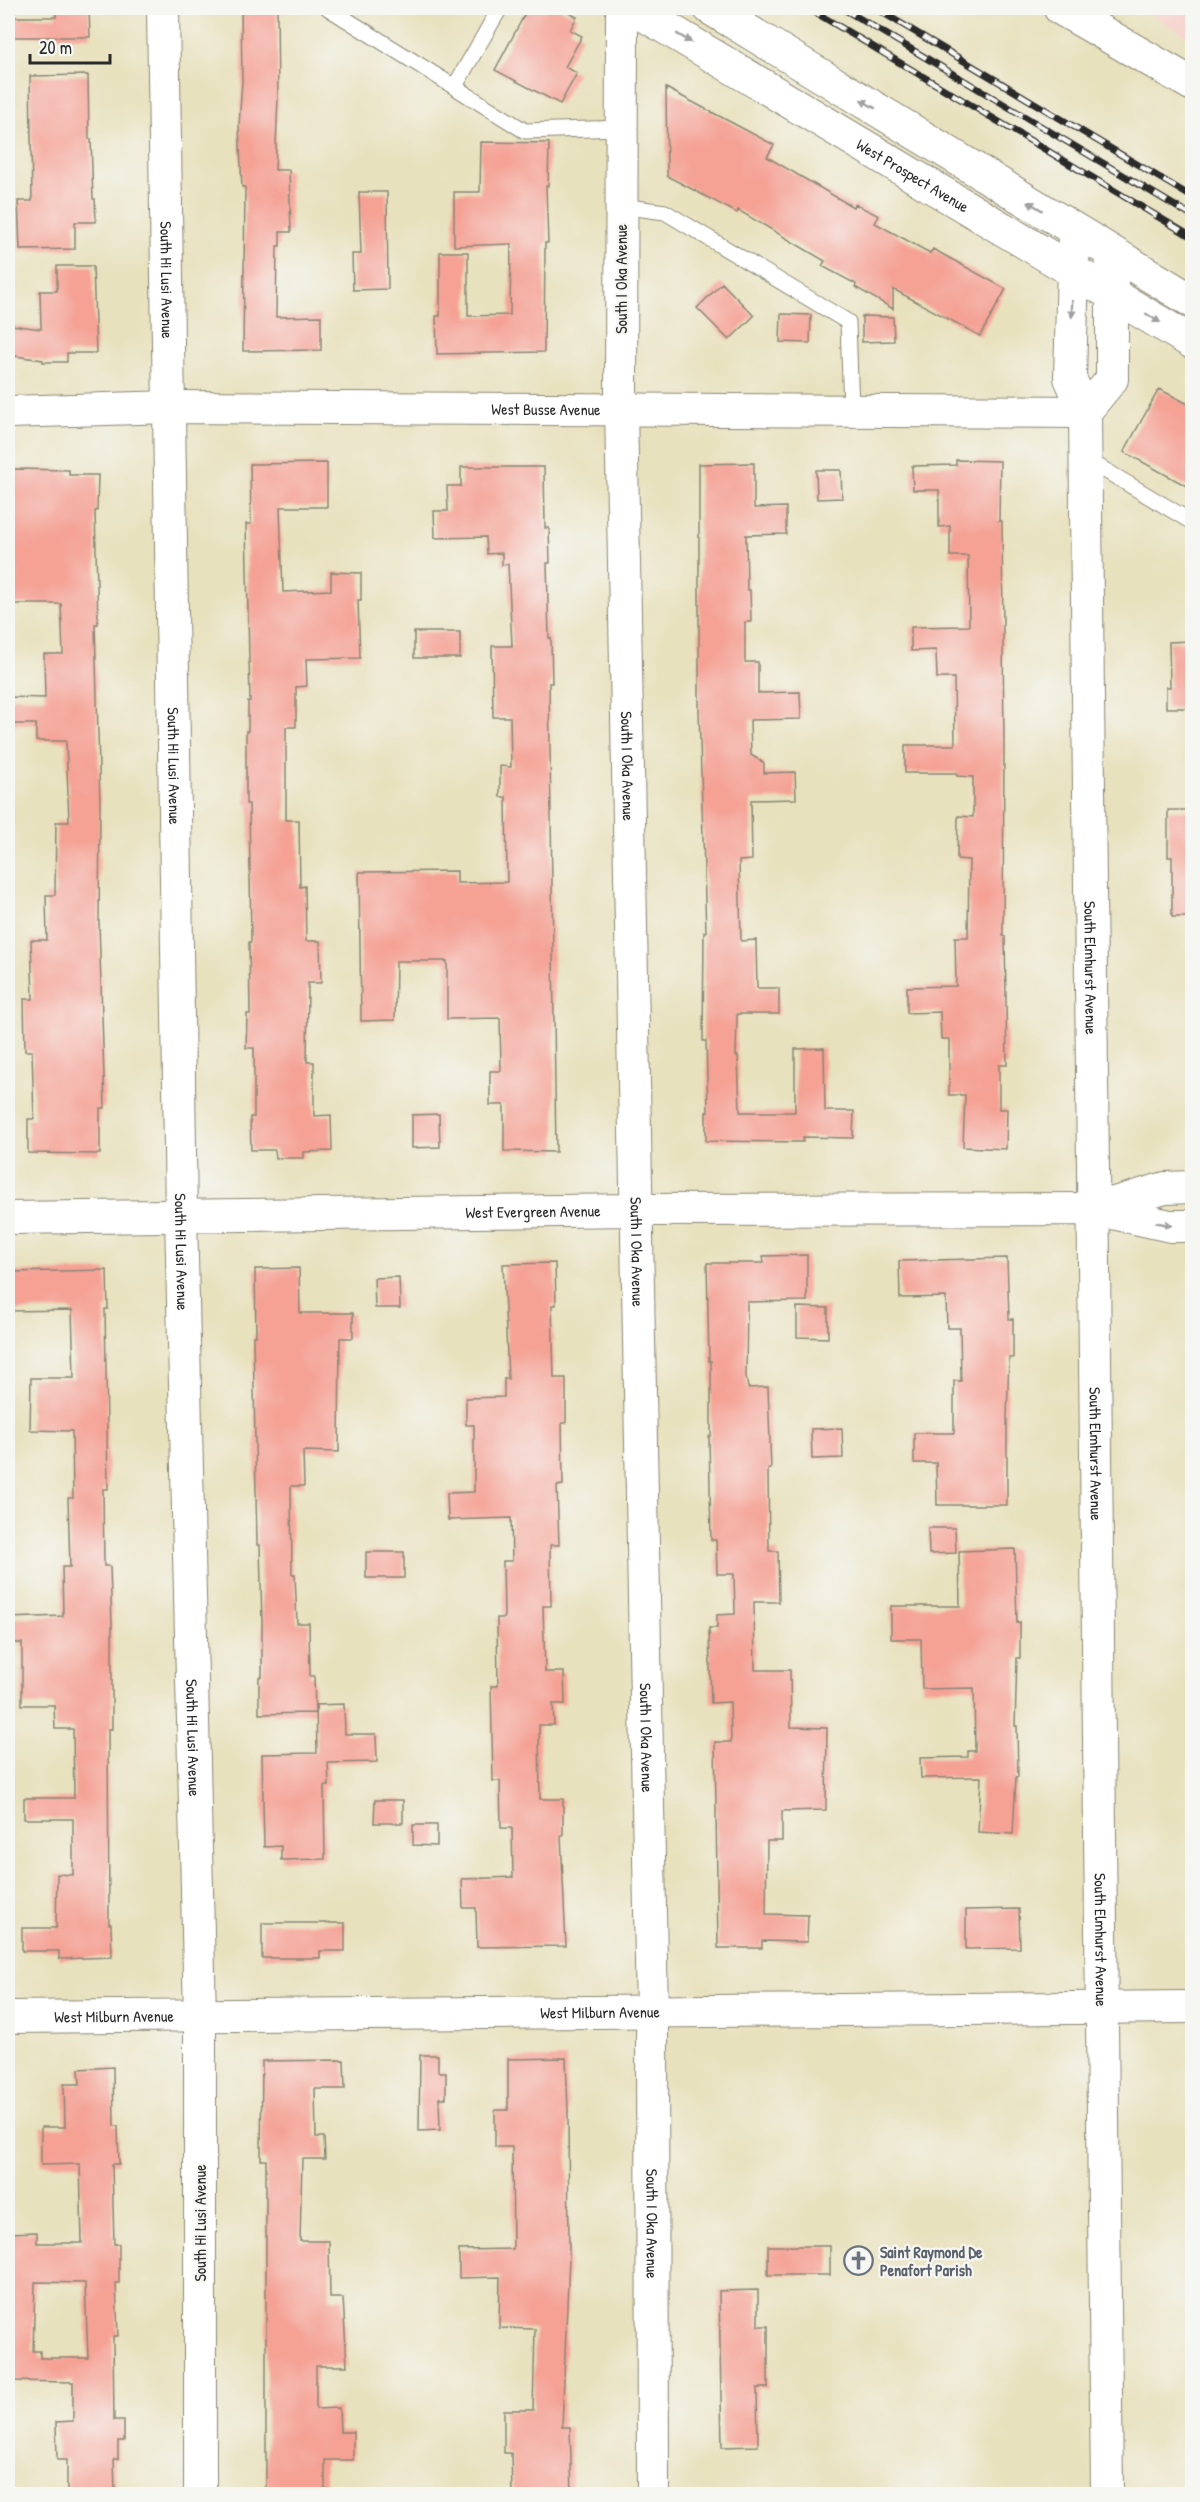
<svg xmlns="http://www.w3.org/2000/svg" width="1200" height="2502" font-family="'Patrick Hand',sans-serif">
<rect width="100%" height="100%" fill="#f6f6f2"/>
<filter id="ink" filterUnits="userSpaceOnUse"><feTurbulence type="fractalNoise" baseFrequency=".0167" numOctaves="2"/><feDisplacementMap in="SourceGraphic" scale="12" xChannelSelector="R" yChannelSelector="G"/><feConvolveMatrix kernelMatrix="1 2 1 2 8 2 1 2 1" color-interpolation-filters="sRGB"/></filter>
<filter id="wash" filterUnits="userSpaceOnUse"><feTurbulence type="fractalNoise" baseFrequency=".008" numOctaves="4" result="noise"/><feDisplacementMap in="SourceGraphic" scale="24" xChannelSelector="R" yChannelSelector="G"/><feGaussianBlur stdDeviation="1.35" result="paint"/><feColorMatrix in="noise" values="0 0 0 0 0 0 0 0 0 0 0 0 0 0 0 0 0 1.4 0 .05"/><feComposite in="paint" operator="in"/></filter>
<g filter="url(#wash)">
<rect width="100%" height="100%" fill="#e8e1bd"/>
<path fill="#f7d0ca" d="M1140,8h52v31z"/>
<g id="blocks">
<path fill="#f5a295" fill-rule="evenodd" d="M56,8h33l1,29h-82v-20h48z
M241,8h36l1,90 -3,72h14l2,62h-11v14h-3l-1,71 45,-1v34l-78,1 2,-164h-3l-3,-61 3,-45z
M528,8h32l17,9 -7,13 12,6 -17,31 12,6 -17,31 -65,-34z
M88,75l1,64h2l2,60h2l1,23h-21v27l-55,1 -2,-49h14l-2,-125z
M666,88l108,57 -7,12 86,50 2,-3 24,12 -4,7 55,30 3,-4 73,40 -26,47 -87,-47v20l-38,-22 1,-3 -34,-18 3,-5 -87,-51 -1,3 -70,-37z
M481,142l68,1 -1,43h-2l2,57h-3l-1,109 -107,2 -1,-38h4v-64h28v64l42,-1 1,-71 -57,2v-54h26z
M359,192h28l1,97 -35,1 -1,-36h9z
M57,266h36l3,87h-29v9h-24v-2l-35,-5 3,-30 30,4 -1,-38h17z
M722,283l32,33 -25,24 -32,-32z
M781,314l30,1 -1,28 -30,-1z
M862,316l31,1 1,24 -32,1z
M1159,389l33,17v83l-68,-37z
M956,460l44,1 -1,60h3l2,223 -1,192h2l2,129h-8v44h8l-1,40 -43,-2 2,-52h-16v-56h-8l-1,-27 -33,1v-26l49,-1 -1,-49h13l1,-77 -12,-1 1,-43 15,1v-40l-16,-1v-3h-52v-28h50l-1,-67h-17l-1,-28 -25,1v-24l58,-1 -1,-70h-18v-30l-11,1v-37h-26l-1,-24 44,-1z
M327,463v44h-47l3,85 48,-2v-18l30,1v27h-3l2,58 -54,1 1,27 -11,1v40h-10v93h13l1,67 5,-1 1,55h14l1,42h-13l-1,79h7v54l17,-1 1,36 -28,1v6h-28l-1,-8h-24l-1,-33h4v-69h-8l1,-34h3l-1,-72h2l-2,-138h-3v-73h2v-30h2l-4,-177h5l-1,-60z
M754,463v45l32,-1v27l-40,1 1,55h3l1,32h-6v40h13v31l42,-1 1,27 -51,1 1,35 13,8v10l31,-1 1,27 -45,1 1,60 -13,1 2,80 15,-1 1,48h22v26h-42l-1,42h2l2,56h55v-63l29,-1 1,63h29l-1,27 -50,-1v5l-97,-1v-29h2l-2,-71h-3l1,-109h2l-7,-222v-246z
M461,467h83l1,61h4l1,35h-3l2,75h2l1,45h-3l7,469 -52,-1v-46h-14v-34h11l-1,-53 -53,1v-58h-51l-1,59 -34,1 -2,-149 98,-1v12l50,-1 -1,-85h-6v-31l11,1 -1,-50h-17l-1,-71h20l-4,-82 -6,1v-12l-15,1 -1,-17 -51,1 -1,-27h14l-1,-25h14z
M13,469l56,1v5h29l-1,36h-2l3,113h-3l5,181 -1,118 6,185h-5v46l-72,-1v-34h6l-2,-68h-7l-1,-52h9l-2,-59h16l-1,-45h9l1,-73h13l-3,-81h-30v-17h-28v-27l37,1 -1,-44h19l-2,-50h-53v-88h4z
M816,470h25l1,28 -25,1z
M414,632h46v26h-46z
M1192,641v67h-26v-21h4l-1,-45z
M1168,810h24v107h-20v-60h-4z
M439,1114l1,33 -28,1v-33z
M807,1255v46l-60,1 -1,74 2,12 20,-1 3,82h-3l1,82h9l1,51h-25l1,68h35l1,57 36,1 -1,82 -44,1v30h-15l-1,73 42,1 -1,27 -45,-1v7h-44l-3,-206h16l-1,-40 -19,1 -2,-75h8v-13l18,-1 -1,-40h-17l-1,-34h-5l-2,-104h2v-75h-2l-2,-98h57l-1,-7z
M1007,1258l2,61h4v39h-4l-2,59v88h-70l-1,-42h-22v-30h40v-52h7l-1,-53h-13l-1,-31 -46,1 -1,-37z
M555,1263l1,42h-4l2,73h12v45h-4l1,62 -6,1 2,59h-9l1,61h-8l2,66h19l1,32h-12l1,21h-15l1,74h23v36h-2l5,111 -89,1 -1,-39h-13l-1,-29 51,-2 -1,-49h-11l-1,-47h-7l-2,-95h7l-1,-68h7l-1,-57h9l-1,-43 -63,2 -1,-27 27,-1v-67h-8v-27l38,-1v-18h4l-5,-115z
M299,1268l1,45h53v25h-13l-1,114 -36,-1 1,35h-13l1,88h3l2,49h12l1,53h4l1,37 -56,1v-37h3v-54l-2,-78h-3l-4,-209h3l-1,-67z
M107,1270l1,39h-3l3,180h-5l1,77h6l2,61v102h-4l1,195h2l1,33 -53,2v-8h-37v-23h34l1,-54 16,1v-56h-49v-21h50l-1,-69h-18l-1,-24h-32v-62h-14v-25l55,-2 -1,-49h8l-2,-69h5l-1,-67 -42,-1 1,-52h43l-2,-68 -64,1v-26h2l-1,-13z
M399,1277l1,31h-25l-1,-30z
M797,1307l31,1v30l-31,-1z
M842,1428l1,30 -31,1 -1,-30z
M928,1528h27l1,25 -27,1z
M1015,1549l2,74 3,-1v36h-3l-2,68h2l1,51h-2l-3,57 -35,-2 3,-55 -60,1 -1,-20 48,-1v-6h7l-1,-63 -52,1 -1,-50h-30v-33h69l-1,-55z
M366,1552h38v26h-38z
M344,1704l1,30h31l1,28 -49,1 1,23h-5l1,73 -44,1v-14l-17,1 -2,-93 55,-1 -1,-48z
M375,1800h28v23h-29z
M413,1825h24v21l-24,-1z
M1019,1909l1,39 -54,1v-39z
M262,1923h83v28h-25v7h-58z
M420,2055h18v17h8v26h-7l1,32 -21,1z
M566,2058l2,53 1,146 -7,170h8l2,67 -60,-1 -1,-40h-7v-43h29l2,-81 -36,-1 1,-51 -41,1v-28l54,-1 -1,-102h-17v-37h13v-51z
M344,2060l1,29h-30l1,48h8l1,22h-23l-2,82h29l1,57h13l4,68h-31v43l23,-1 1,24h13v28h-28v34h-59v-334h-5l1,-99z
M113,2067l1,59h4l1,38h-7l2,80h5v39h-3l2,53h-5l1,84h10v21h-6v18h-4l1,35h-48v-34h-10l-1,-38 17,-1v-39l-64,-1 -1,-148 29,-1v11h45l-2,-79 -39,1v-38h24l-1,-43h16l-1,-15zM35,2282l50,1 3,75h-48v-7h-7z
M768,2246h62v29h-62z
M758,2290v36h10v62h-11l1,58 -36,1 -3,-156z"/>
</g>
</g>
<g filter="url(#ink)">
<use href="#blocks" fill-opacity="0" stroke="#8a8674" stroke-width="1.5"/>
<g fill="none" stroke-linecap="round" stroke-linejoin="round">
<defs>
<path id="lane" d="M328,8l197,123 97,-3
M455,86l45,-78
M621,206l44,6 183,110 3,88
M1086,459l106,63"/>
<g id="street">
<path id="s1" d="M163,8l18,1208 19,800v478"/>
<path id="s2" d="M622,8l-1,400 31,1604 1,482"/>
<path id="s3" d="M1074,230l-4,148 15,34 22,2082"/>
<path id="s4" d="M8,412l163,-5 914,5"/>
<path d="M1085,412l27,-33v-126"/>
<path d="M1097,1208l68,-20 27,-1"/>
<path id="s5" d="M8,1218l627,-8 459,-1 76,17h22"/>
<path id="s6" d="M8,2017l1184,-10"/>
</g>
<g id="secondary">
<path id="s7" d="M633,8l559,334"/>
<path d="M710,8l482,293"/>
</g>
<path id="primary" d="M1060,8l132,76"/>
</defs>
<use href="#lane" stroke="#8a8674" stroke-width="17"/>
<use href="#street" stroke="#8a8674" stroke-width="34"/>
<use href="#secondary" stroke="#8a8674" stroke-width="35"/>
<use href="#primary" stroke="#8a8674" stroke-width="35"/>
<use href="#lane" stroke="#fff" stroke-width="15"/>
<use href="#street" stroke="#fff" stroke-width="32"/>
<use href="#secondary" stroke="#fff" stroke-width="33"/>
<use href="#primary" stroke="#fff" stroke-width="33"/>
<defs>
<path id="rail" d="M808,8l384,229
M842,8l350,208
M875,8l317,189"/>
</defs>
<use href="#rail" stroke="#2b2b2b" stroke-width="7"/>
<use href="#rail" stroke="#f6f6f2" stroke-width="4.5" stroke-dasharray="14" stroke-linecap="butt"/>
</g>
<defs><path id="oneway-solid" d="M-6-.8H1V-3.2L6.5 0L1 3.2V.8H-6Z" transform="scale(1.5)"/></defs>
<g fill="#a0a0a0">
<use href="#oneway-solid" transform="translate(684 38) rotate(31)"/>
<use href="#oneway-solid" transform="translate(868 104) rotate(-149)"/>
<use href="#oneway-solid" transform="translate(1035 206) rotate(-149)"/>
<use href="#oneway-solid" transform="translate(1072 309) rotate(91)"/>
<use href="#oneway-solid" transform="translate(1153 318) rotate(31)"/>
<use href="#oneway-solid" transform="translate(1164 1224) rotate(10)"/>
</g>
</g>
<defs>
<symbol id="church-ring" viewBox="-11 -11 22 22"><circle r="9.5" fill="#f6f6f2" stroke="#6b7280" stroke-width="1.5"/><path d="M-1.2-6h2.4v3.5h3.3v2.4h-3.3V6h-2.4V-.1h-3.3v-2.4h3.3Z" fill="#6b7280"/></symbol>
</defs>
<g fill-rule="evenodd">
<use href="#church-ring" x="842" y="2244" width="33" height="33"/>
</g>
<g text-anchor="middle" stroke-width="4.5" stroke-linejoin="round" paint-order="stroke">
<g font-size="16" fill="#2b2b2b" stroke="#f6f6f2">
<text dy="6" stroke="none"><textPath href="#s7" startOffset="326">West Prospect Avenue</textPath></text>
<text dy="6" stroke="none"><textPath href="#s1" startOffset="272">South Hi Lusi Avenue</textPath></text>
<text transform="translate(621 279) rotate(-90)" y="6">South I Oka Avenue</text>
<text dy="6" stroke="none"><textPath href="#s4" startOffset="538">West Busse Avenue</textPath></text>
<text dy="6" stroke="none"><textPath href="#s1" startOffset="758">South Hi Lusi Avenue</textPath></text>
<text dy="6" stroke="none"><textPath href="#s2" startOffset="758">South I Oka Avenue</textPath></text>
<text dy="6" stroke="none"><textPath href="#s3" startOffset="741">South Elmhurst Avenue</textPath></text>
<text dy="6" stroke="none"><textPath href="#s5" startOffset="525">West Evergreen Avenue</textPath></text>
<text dy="6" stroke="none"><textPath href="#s1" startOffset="1244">South Hi Lusi Avenue</textPath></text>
<text dy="6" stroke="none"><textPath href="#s2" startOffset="1244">South I Oka Avenue</textPath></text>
<text dy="6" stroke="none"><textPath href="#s3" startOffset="1227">South Elmhurst Avenue</textPath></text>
<text dy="6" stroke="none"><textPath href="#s1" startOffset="1730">South Hi Lusi Avenue</textPath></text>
<text dy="6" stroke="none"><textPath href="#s2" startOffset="1730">South I Oka Avenue</textPath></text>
<text dy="6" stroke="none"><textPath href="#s3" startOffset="1713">South Elmhurst Avenue</textPath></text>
<text dy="6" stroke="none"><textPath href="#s6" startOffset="592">West Milburn Avenue</textPath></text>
<text dy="6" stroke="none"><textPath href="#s6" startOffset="106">West Milburn Avenue</textPath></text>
<text transform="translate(200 2223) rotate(-90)" y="6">South Hi Lusi Avenue</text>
<text dy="6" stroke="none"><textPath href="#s2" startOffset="2216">South I Oka Avenue</textPath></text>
</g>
<g font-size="16" font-weight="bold" fill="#5b616d" stroke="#f6f6f2" text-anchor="start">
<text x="880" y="2258">Saint Raymond De<tspan x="880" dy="18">Penafort Parish</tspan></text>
</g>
</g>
<rect width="1200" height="2502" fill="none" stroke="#f6f6f2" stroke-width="30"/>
<path d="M30 54v9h80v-9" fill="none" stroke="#2b2b2b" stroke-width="3"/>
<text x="39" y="54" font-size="18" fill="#2b2b2b" stroke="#f6f6f2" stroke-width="4.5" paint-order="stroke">20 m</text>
</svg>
